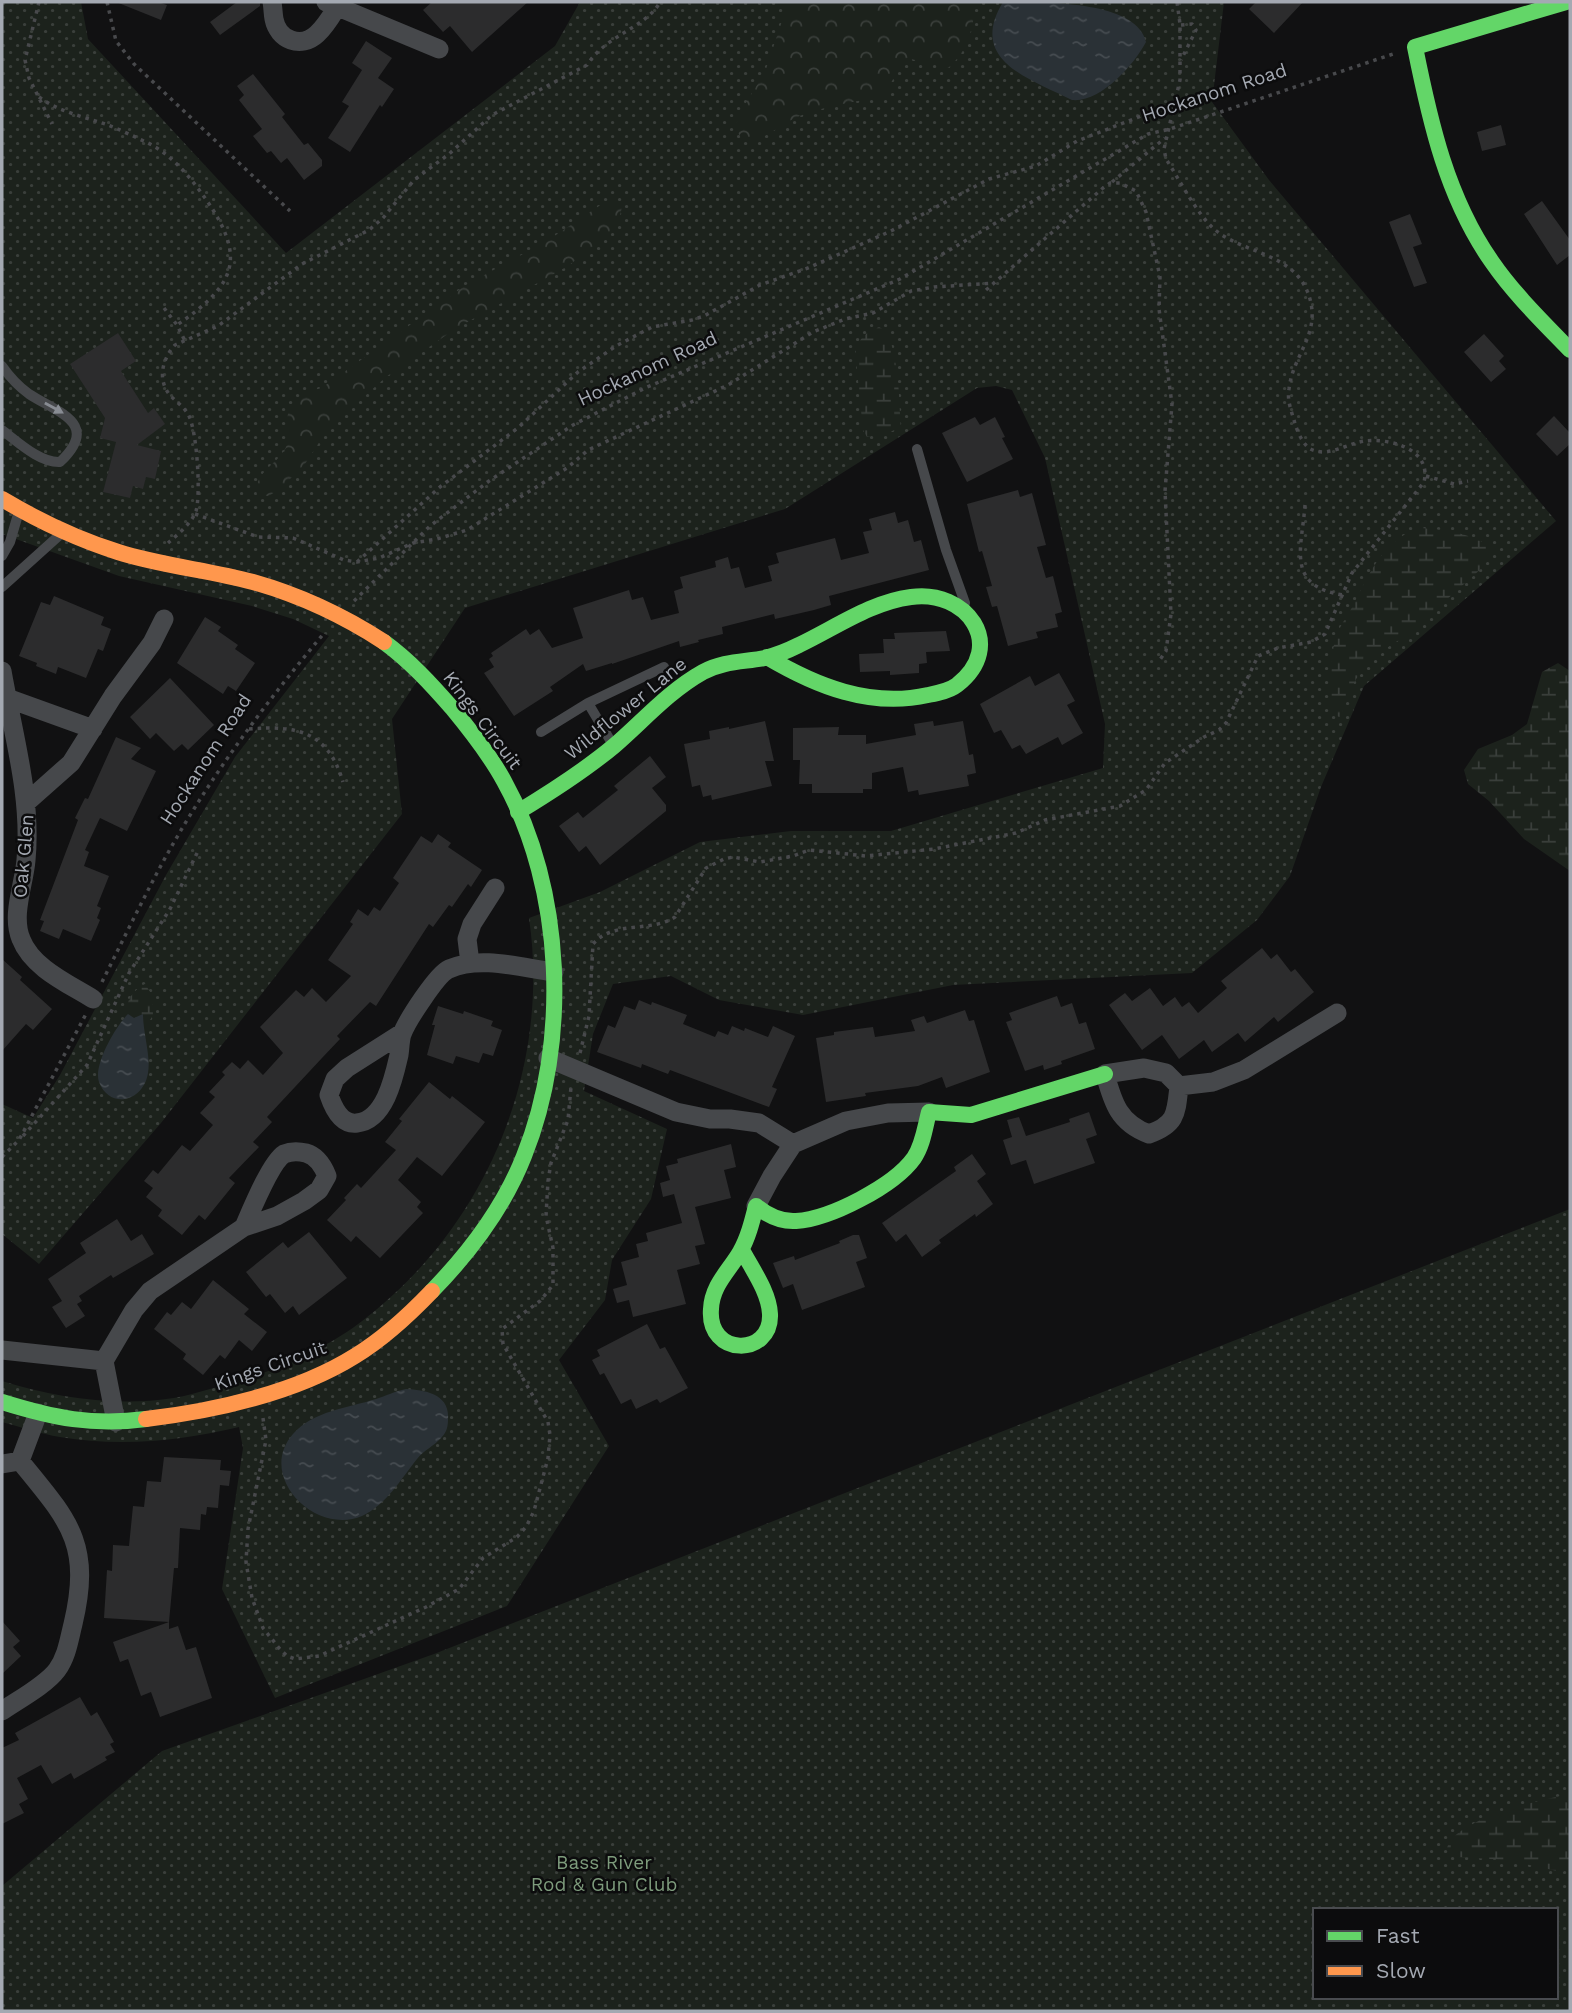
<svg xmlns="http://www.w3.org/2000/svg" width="1572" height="2013" font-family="'Work Sans',sans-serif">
<defs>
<pattern id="grass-dots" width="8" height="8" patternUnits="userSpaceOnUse" patternTransform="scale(1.75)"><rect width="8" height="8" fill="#1c221c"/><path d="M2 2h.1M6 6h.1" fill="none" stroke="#3a3f3b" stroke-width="1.8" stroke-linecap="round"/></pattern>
<pattern id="forest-crowns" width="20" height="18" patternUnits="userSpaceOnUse" patternTransform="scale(1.75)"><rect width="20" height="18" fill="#1c221c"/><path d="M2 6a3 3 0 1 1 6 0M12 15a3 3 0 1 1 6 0" fill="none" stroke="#3a3f3b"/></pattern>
<pattern id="wetland-marsh" width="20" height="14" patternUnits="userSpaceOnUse" patternTransform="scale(1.75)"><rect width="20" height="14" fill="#1c221c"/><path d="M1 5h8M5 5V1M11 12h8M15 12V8" fill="none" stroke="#3a3f3b"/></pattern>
<pattern id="water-ripples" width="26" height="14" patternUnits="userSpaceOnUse" patternTransform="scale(1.75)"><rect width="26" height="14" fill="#2a3136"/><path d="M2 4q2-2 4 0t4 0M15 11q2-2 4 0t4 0" fill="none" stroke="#464c51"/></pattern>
</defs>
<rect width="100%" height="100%" fill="#111112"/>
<path fill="url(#grass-dots)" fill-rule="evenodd" d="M2,2h79l7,37 198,214 269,-207 25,-44h644l-12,100 57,78 287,341 -192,165 -43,101 -31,89 -33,44 -65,53 -239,12 -150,30 -84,-15 -48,-24 -58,8 -20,50 -9,57 83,38 -16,70 -39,61 -7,40 -46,60 50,86 -102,160 -232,92 -53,-109 21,-141 -4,-21c-59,14 -118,20 -179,10 -19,-3 -39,-10 -58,-15v-41c55,17 115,26 172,17 12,-2 24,-6 36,-9 45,-11 93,-29 132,-54 15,-9 29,-21 42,-32 109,-94 166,-242 145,-385l71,-26 100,-50 91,-11h100l212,-63 2,-44 -60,-266 -33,-68 -16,-4 -19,2 -192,121 -320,99 -73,111 10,95 -241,309 -122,141 -37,-30v-130l31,14 27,-43 106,-200 69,-118 94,-121 -36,-17 -41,-13 -133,-30 -117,-42z
M1570,1209v802h-1568v-125l160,-135 272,-97zM1315,1910h241v87h-241z"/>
<path fill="url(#forest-crowns)" d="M786,2h189c-1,25 -7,50 -27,66l-37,-9 -11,8 -16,28c-29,8 -59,10 -87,22 -16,7 -36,27 -55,23l-7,-13 6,-16 24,-39 21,-63z
M613,200l9,7 -5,21 -49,38 -113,63 -69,48 -45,40 -19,21 -17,26 -23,23 -13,9 -12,-1c-4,-24 22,-30 30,-50 4,-12 -4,-26 4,-38 8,-12 19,-15 32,-20l143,-102 81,-44 58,-39z"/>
<path fill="url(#wetland-marsh)" d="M879,327c21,9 20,78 22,100l-11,5 -23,5 -4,-7 -8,-80c5,-12 11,-18 24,-23z
M1422,528c25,2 53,6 73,22l-12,17 -76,68 -19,12 -18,17 -14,15 -16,38 -8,-2c-5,-15 -1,-59 3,-75 4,-14 14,-26 20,-38 14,-29 32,-67 67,-74z
M1558,663l12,8v200l-46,-32 -35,-38 -21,-17 -4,-14 14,-21 34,-14 15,-11 15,-52z
M145,984l7,11 1,20 -10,17 -1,-17 -8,3 -6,-4c-4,-12 6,-25 17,-30z
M1570,1794v74l-8,4 -56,-12 -48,-3 -11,-9c8,-30 95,-48 123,-54z"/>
<path fill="url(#water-ripples)" d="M1003,2c39,0 134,-2 143,40 -12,23 -46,61 -74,58 -41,-21 -105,-39 -69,-98z
M128,1014l6,4 9,-4c0,20 8,42 5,59 -5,30 -39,36 -49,9 -6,-17 17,-56 29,-68z
M406,1389c19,1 44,5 42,30 0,7 -1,13 -7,19 -7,8 -17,12 -24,21 -16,20 -31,46 -55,57 -47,20 -106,-40 -69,-82 20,-23 55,-26 83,-35 10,-3 19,-8 30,-10z"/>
<path fill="#2c2c2d" d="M116,2h42l9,3 -6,15z
M237,2h23v4l-40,29 -10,-13z
M432,2h96l-56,50 -22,-26 -7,6 -20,-22z
M1256,2h47l-29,31 -25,-24z
M366,41l26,17 -14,20 16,11 -12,18 -2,-2 -30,47 -22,-14 21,-32 -7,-4 20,-32 -10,-7z
M253,74l32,40 -3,3 22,28 4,-2 14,17v6l-18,14 -17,-22 -6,5 -10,-12 -4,2 -14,-17 9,-7 -23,-29 5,-5 -7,-9z
M1501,125l5,20 -24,6 -5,-19z
M1542,201l28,39v15l-13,10 -33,-51z
M1410,214l12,30 -9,3 14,36 -13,4 -25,-65z
M118,333l18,28 -15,10 27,42 6,-5 11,16 -28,21 24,6 -6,28 -9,-2 -3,12 -10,-3 -3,12 -27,-6 13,-50 -16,-4 5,-20 -35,-54z
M1484,334l20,22 -5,5 7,8 -15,13 -27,-30z
M1554,416l16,17v11l-13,12 -21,-22z
M975,417l5,8 15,-8 10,20 -3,1 11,21 -46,23 -25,-49z
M1018,490l2,7 12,-4 14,52 -9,2 9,31 7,-2 9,36 -7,2 3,13 -22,5 2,6 -30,8 -11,-40 -5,1 -6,-20 6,-1 -10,-35 -3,1 -12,-48z
M895,512l3,11 10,-3 6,22 7,-2 8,30 -100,26 2,9 -17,5 -39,9 -1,-5 -52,13 1,7 -25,6 1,2 -19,5 -1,-6 -67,23v-1l-26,8 -3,-7 -33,23 3,4 -39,25 -30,-43 10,-6 -5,-8 4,-3 -2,-3 35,-24 4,6 9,-6 13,19 31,-10 -10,-30 56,-18 3,10 11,-3 8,23 28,-7 -5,-22 9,-3 -3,-11 36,-10 -1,-6 13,-4 3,12 8,-2 6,21 27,-7 -4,-15 11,-3 -3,-10 59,-15 6,22 28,-7 -6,-21 9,-2 -3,-11z
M54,596l50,21 -3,8 10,4 -8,22 -5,-2 -12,29 -28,-11 -2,7 -20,-8 1,-3 -18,-7 22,-54 9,3z
M205,617l16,10 -3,4 20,14 -3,4 20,14 -19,28 -8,-5 -5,8 -46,-31z
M946,631l4,20 -24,1 1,11 -8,1v9l-29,2v-4l-30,1 -1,-18 25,-1 -1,-14h12l-1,-6z
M1059,673l16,28 -8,4 16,28 -21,12 -4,-8 -32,17 -6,-9 -8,4 -11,-19 -7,3 -14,-29 50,-28 5,10z
M170,678l44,47 -26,25 -6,-6 -8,7 -18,-18 -6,6 -20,-22z
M765,721l9,40h-9l7,25 -60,14 -1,-5 -8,2 -3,-12 -8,2 -8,-43 26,-5 -1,-8 20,-4v2z
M933,721l1,5 29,-5 6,34 4,-1 3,19 -9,2 2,11 -50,9 -1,-5 -10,2 -5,-25 -31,6v16h-9v4h-51v-9h-13l1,-24h-7v-32l46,-1 -1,8h28v9l50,-9 -2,-11z
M116,737l25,11 -10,11 25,12 -29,60 -27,-13 -15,32 4,2 -5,14 25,10 -12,30 4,2 -4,10 3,2 -9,21 -28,-12 -4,10 -19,-8 4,-10 -4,-1 38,-100 -3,-2 10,-20 3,1z
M650,756l16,21 -14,11 14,17v6l-66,54 -14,-19 -7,6 -20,-26 19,-14 5,6 35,-28 -4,-4z
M438,834l13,9 -3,4 34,23 -11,17 -3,-3 -16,23 -3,-2 -16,22 -4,-3 -53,82 -6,-4 -33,34 3,3 -18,19 -55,59 5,5 -19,20 6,5 -30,31 6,5 -30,37 -6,-5 -17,20 -24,-19 4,-6 -16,-13 7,-9 -9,-7 9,-11 5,4 24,-29 8,6 23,-26 -13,-12 15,-16 -6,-5 16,-17 -3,-3 10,-10 8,7 8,-9 15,15 20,-22 -23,-26 36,-37 8,7 8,-9 14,14 25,-26 -23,-16 25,-36 -3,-2 8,-13 10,7 6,-9 6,4 19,-28 -6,-5 28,-42 11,7z
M1262,948l9,11 6,-5 14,18 4,-3 19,23 -36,30 -4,-5 -29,25 -7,-9 -26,19 -8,-12 -25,19 -17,-24 -20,15 -33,-45 16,-12 7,8 18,-13 13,18 12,-9 7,10 7,-5 9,11 29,-25 -6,-7z
M2,959l20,18 -2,3 32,29 -19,21 -7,-6 -24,27z
M1057,996l4,11 11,-4 7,21 7,-2 9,27 -34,12 1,3 -18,6 -1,-5 -18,6 -19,-49 6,-2 -3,-7z
M639,1000l12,5 1,-3 35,13 -4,9 32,13 3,-6 10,4 4,-9 12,5 1,-3 23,9 5,-11 22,10 -23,51 5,2 -8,18 -99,-37 -2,4 -26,-10 -1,4 -44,-16 11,-27 7,3 9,-22 11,4z
M438,1006l25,8 1,-3 29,10 -2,5 11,4 -9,26 -10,-3 -4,10 -23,-7 -3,8 -26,-9 8,-30h-3z
M965,1010l4,11 5,-1 16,52 -44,16 -4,-11 -24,9 -53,7 1,3 -40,6 -10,-64 18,-3v-3l39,-5 2,10 40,-6 -4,-11 13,-4 3,7z
M429,1082l21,17 2,-3 33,26 -43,54 -25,-19 -19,23 23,22 -4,5 6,6 -43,45 -24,-22 -5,6 -24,-22 19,-20 -2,-2 13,-14 4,4 35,-38 -11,-8 17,-21 -3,-2z
M1089,1112l8,23 -11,4 9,24 -61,21 -8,-24 -15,5 -8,-25 9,-3 -5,-17 12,-3 7,19 44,-14 -1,-3z
M731,1144l5,23 -12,3 7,28 -36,9 10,37 -10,2 5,18 -23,6 9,34 -53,13 -4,-17 -12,3 -4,-14 14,-4 -6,-23 18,-5 -3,-13 12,-3 -2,-8 36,-10 -8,-29 -11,3 -3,-14 10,-3 -4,-14 12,-3 -1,-4z
M972,1154l14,20 -9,7 16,23 -17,13 -1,-3 -36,26 2,3 -19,14 -16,-23 -10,8 -14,-19 74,-52 -2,-4z
M117,1219l14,22 11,-7 12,20 -41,24 -2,-3 -32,21 3,5 -5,3 8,12 -19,12 -14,-21 10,-6 -14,-22 38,-26 -6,-10z
M309,1232l38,46 -48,37 -6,-9 -8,7 -15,-19 -4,3 -20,-25 37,-30 5,6z
M853,1235h6l8,23 -11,4 9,25 -63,23 -9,-26 -10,4 -10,-25 21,-7 1,4 45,-17 -1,-2z
M213,1280l36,29 -5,5 23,18 -15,19 -13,-11 -14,19 -5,-4 -17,20 -20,-16 3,-5 -32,-25 13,-17 4,3 11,-13 9,7z
M647,1324l13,25 5,-2 23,41 -28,15 -3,-4 -21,10 -5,-10 -10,5 -17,-31 -4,2 -8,-15 8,-4 -3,-6z
M164,1457l57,3 -1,10 11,1 -2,15 -9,-1 -2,23 -11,-1 -1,8 -5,-1 -1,16 -20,-2 -2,40h-4l-5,54 -65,-4 3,-48 5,1 1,-26 16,1 4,-40 11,1 3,-26 14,1z
M2,1621l18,20 -7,6 8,9 -19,18z
M169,1622v7l9,-3 8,24 10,-3 16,51 -52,19 -9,-25 -10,4 -13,-37 -8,3 -7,-20z
M80,1697l11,19 6,-4 17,30 -4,2 5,8 -10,5 2,3 -33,19 -3,-6 -19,11 -11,-19 -24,13 11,21 -9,5 5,9 -22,11v-76l17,-8 -4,-7z"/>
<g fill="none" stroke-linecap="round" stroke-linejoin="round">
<path stroke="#48494c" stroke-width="3.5" stroke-dasharray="3.5 5" stroke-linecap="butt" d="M39,2l-14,58 4,18 23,46
M107,2l9,39 18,23 156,147
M1181,25l11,-1 4,6 -15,30
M39,97c20,15 46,20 69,28 13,5 27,12 40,18 24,12 42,34 57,55 43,61 30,87 -28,127
M1112,182l53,-44
M986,290l117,-102 7,-5h10l16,8 10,21 14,65 -1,32 13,95 -7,87 6,123 -5,37 -7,10
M164,308l13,17 8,16
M1426,476l28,8 14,-3
M1305,505c-3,43 -20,81 38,90
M195,514l63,23 35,1 51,22 13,2 22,-4 34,-15 24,-4 30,-9 100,-62 21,-18 140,-65 85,-53 32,-13 28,-6 38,-22 23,-4 60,-4
M168,543c9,-8 24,-20 28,-32 5,-17 1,-82 -8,-97 -5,-8 -13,-13 -19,-20 -12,-16 -6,-36 6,-49l43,-19 84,-62 67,-34 14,-12 31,-38 35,-26 43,-39 95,-50c20,-31 59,-37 73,-63
M357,562l83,-75 79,-60 59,-55 38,-26 36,-19 40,-7 12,-4 56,-31 48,-17 83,-37 98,-52 47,-13 41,-25 90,-35 8,-6
M354,601l76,-75 59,-45 84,-56 72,-37 255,-109 248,-145 22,-5 226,-76
M249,729c49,-4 79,3 94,53
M102,982c18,-36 36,-73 55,-109 46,-87 105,-166 168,-241
M580,1053l9,-37 4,-72c20,-24 58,-11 82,-27l31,-49 18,-9 9,-2 27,5 33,-6 16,-6 57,6 68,-7 82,-16 29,-13 75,-14 26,-16 19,-27 39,-26 15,-7 7,-7 32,-67 20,-8 33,-6 14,-8 27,-61 72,-91c8,-33 -34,-44 -59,-41 -14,2 -27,10 -41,11 -7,0 -15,-2 -19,-8 -5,-6 -9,-16 -11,-24 -3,-10 -7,-20 -5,-31 4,-36 34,-56 19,-96 -16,-41 -65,-39 -94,-64 -17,-15 -35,-50 -48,-70l-2,-10 16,-69v-56l-3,-22
M23,1136l64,-71 42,-92 41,-64 29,-60
M2,1157l17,-17 67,-126
M263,1418l3,22 -18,89 -2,33 6,36 11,30 16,20 8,8 8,3 24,-3 107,-49 33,-18 24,-31 34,-21 9,-10 8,-16 14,-53 2,-23 -2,-13 -45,-78 -1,-15 38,-28 13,-16v-37l-7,-32 2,-35 3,-18 17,-43 3,-33"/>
<path stroke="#46484b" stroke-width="10" d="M2,366c7,10 16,20 27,28 29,19 72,29 31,68 -20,1 -42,-20 -58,-32
M917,449l29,101 19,53
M2,556l8,-14 9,-31
M2,587l61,-55
M541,732l47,-29
M613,745l-25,-42 76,-36"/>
<path stroke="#46484b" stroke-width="19" d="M272,2c1,5 1,12 2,17 4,21 27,30 43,15 10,-9 16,-21 23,-32
M326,2l113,47
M2,671c11,63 30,126 24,189 -2,25 -15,55 -5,79 11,29 48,45 72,60
M7,698l86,31
M27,802l44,-39 42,-67 39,-53 12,-24
M470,963l-3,-24 5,-15 23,-36
M402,1033l-55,35 -12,11 -6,16c4,12 12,30 28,28 28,-3 37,-46 42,-68 1,-7 1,-15 3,-21 5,-13 35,-60 47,-65 31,-14 73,-1 105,3
M548,1058l128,54 34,7h20l29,4 34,21
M1179,1086c-3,27 -2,38 -30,48 -30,-11 -36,-31 -44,-60l39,-6 22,5 13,13 34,-4 31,-12 93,-57
M756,1206l16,-30 21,-32 53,-23 42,-8 41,-1
M2,1350l102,11
M116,1422l-12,-61 30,-51 16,-19 94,-64 33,-11 27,-15 15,-11 8,-14c-4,-10 -10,-20 -21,-23 -8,-2 -15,-2 -22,1 -13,8 -33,57 -40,73
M2,1464l18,-3 18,-48
M2,1711c16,-11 44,-26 55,-41 10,-14 12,-30 16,-46 19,-81 -4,-103 -53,-163"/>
<path stroke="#63d668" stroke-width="16" d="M1566,2l-151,45c15,75 32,151 77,215 22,32 51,60 78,88
M384,642c26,19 47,42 68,66 19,23 38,47 52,73 60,108 66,261 20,375 -20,51 -54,96 -92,135
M518,812c33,-20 66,-41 96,-66 29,-25 55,-55 89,-74 20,-11 41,-10 62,-14 12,-3 24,-8 34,-13 36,-17 72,-43 112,-48 55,-8 97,48 46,88 -8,6 -19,8 -29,10 -58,13 -112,-9 -161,-38
M742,1250c10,19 27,42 28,64 2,43 -63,43 -59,-5 1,-24 18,-38 29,-57 8,-14 12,-30 16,-46 11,9 25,16 40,15 34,-2 98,-35 118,-63 9,-13 11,-31 15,-46l42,3 134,-41
M2,1402c51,16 91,24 144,17"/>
<path stroke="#ff974d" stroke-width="16" d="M2,499c37,22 75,40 116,53 44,14 91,18 135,30 46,13 91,34 131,60
M146,1419c68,-8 150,-26 209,-63 28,-17 54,-41 77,-65"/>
</g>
<defs><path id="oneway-solid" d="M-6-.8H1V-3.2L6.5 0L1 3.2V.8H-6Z" transform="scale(1.75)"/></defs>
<use fill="#888c93" href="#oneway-solid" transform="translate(54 408) rotate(29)"/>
<g text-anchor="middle" stroke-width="5" stroke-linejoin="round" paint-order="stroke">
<g font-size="19" fill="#a4a9b2" stroke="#0c0c0d">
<text transform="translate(1214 92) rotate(-18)" y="7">Hockanom Road</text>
<text transform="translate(647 368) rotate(-25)" y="7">Hockanom Road</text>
<text transform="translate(625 708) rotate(-39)" y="7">Wildflower Lane</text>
<text transform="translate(483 720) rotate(53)" y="7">Kings Circuit</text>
<text transform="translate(205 759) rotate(-57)" y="7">Hockanom Road</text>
<text transform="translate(23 856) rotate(-85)" y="7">Oak Glen</text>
<text transform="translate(270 1365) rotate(-19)" y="7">Kings Circuit</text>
</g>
<g font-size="19" fill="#7d9b7c" stroke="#0c0c0d">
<text x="604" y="1869">Bass River<tspan x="604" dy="22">Rod &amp; Gun Club</tspan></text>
</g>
</g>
<rect width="1572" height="2013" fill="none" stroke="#a4a9b2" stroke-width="7"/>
<rect x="1313" y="1908" width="245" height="91" fill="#0c0c0d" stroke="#494b4f" stroke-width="2"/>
<rect x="1327" y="1931" width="35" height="10" fill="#63d668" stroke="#494b4f" stroke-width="2"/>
<text x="1376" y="1943" font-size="21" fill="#a4a9b2">Fast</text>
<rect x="1327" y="1966" width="35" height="10" fill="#ff974d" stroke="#494b4f" stroke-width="2"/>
<text x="1376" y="1978" font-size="21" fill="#a4a9b2">Slow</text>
</svg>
